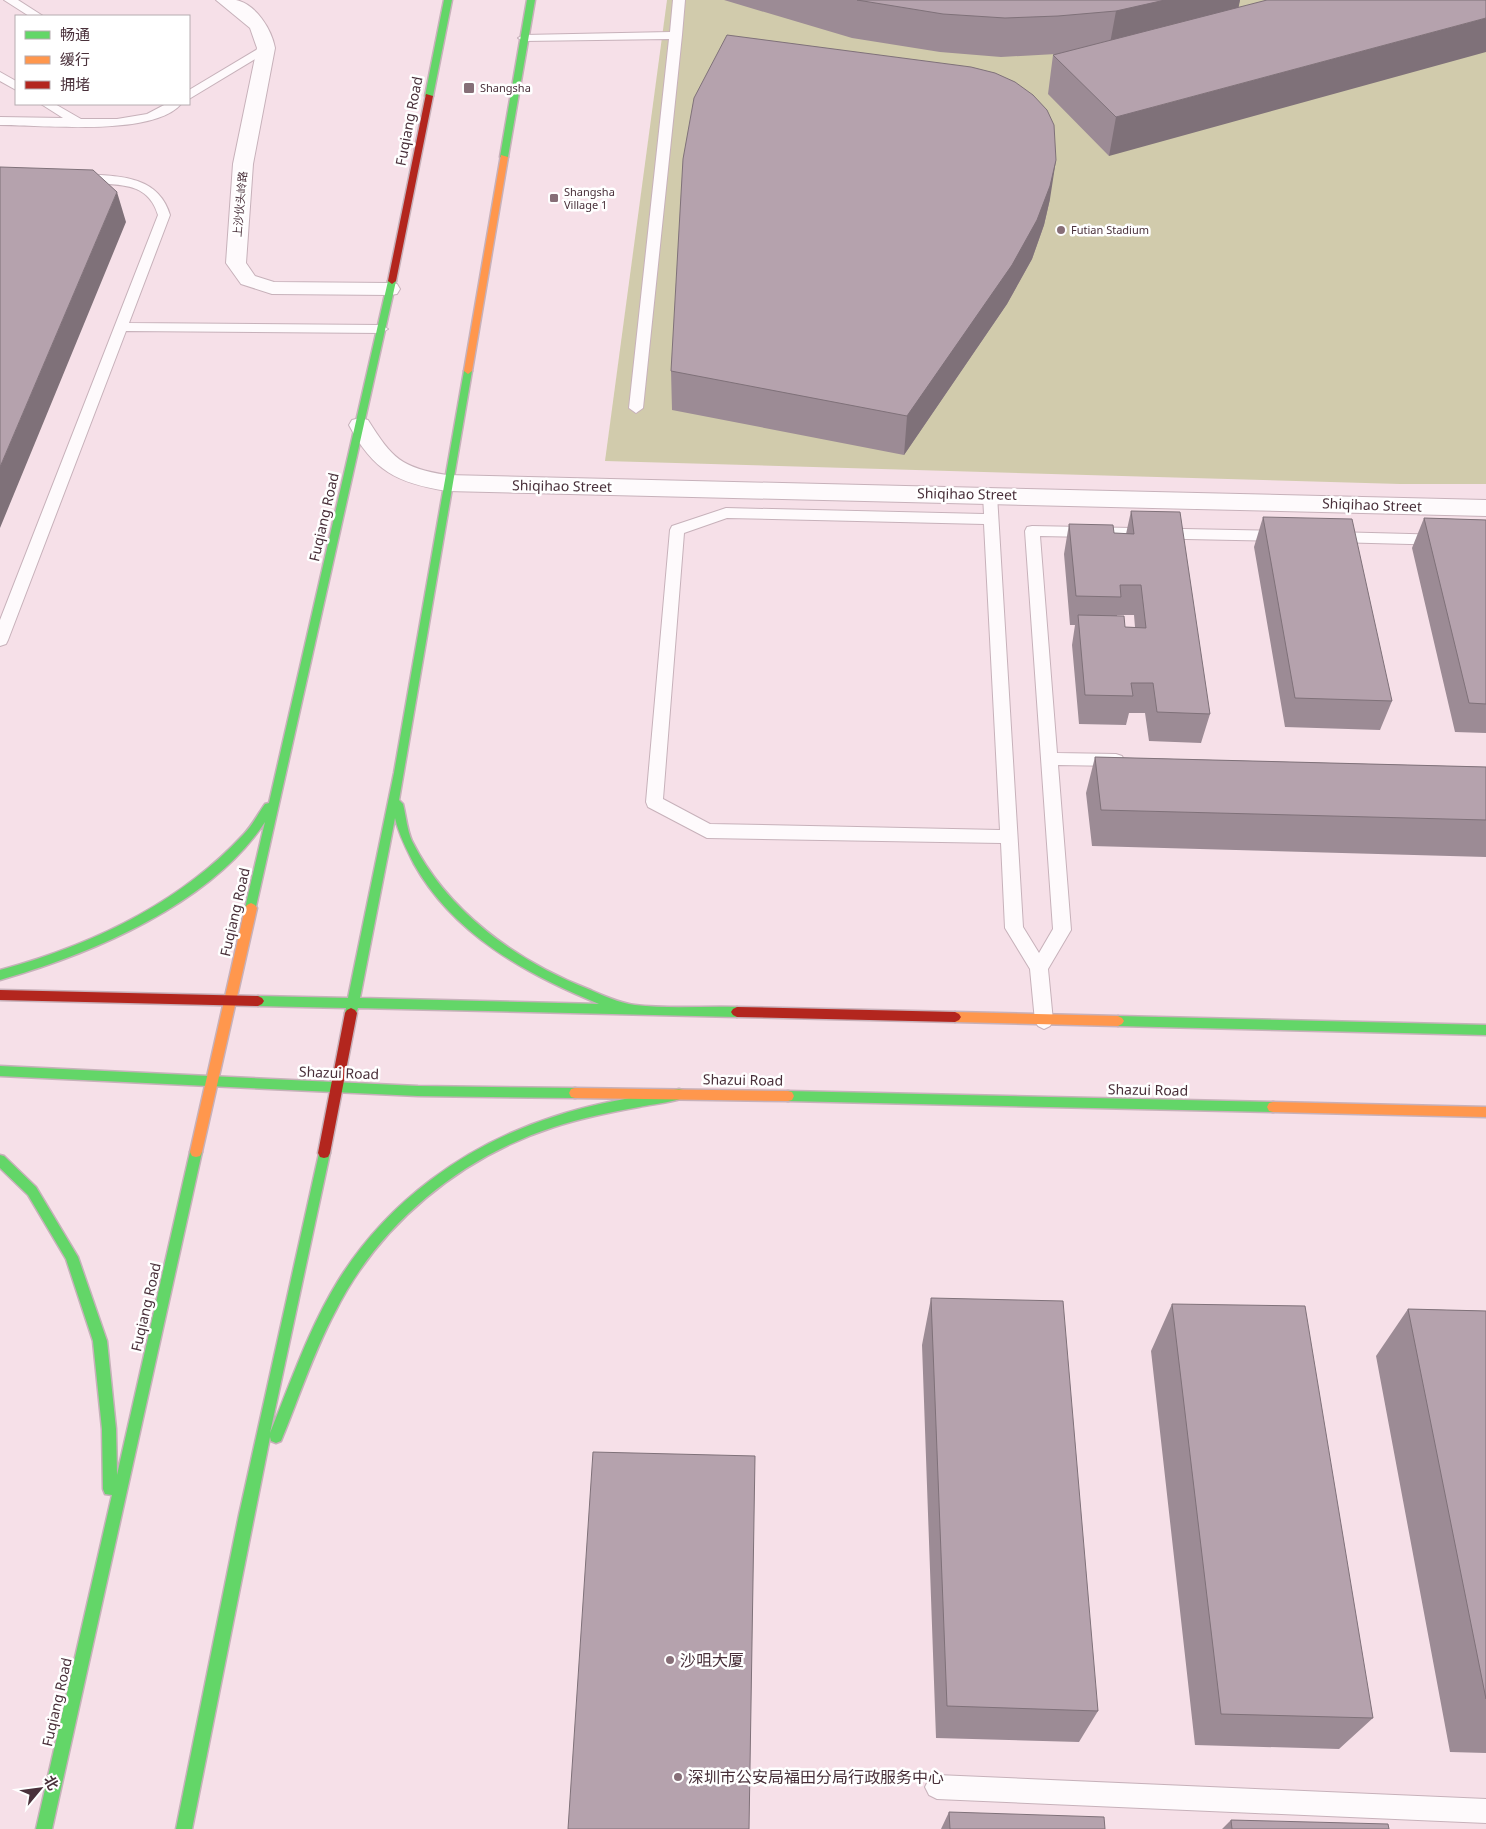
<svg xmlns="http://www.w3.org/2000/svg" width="1486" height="1829" font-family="'Noto Sans','Noto Sans SC',sans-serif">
<rect width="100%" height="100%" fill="#f6e0e8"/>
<path fill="#d1cbac" d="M667,0h819v484h-86l-795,-23z"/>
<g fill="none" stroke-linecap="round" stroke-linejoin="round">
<defs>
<path id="lane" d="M4,0h14l25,16h-14z
M673,0h12l-3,35 -39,373 -7,5 -7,-5 40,-369 -145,2 -6,-3 6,-3 146,-3z
M266,44l4,2v4l-81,49v-9z
M0,72l16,9v9l-16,-9z
M41,104h14l26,15h36l30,-5 19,-10h15c-28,33 -140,21 -181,21v-8l63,1z
M80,174c36,2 78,0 90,41l-41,108 252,2 7,4 -7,4 -255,-2 -118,309 -2,4 -6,2v-26l158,-405c-12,-40 -51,-27 -82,-34l-2,-3 2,-3z
M990,490l7,5 26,432 16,26 14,-24 -28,-398 2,-4 5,-1 248,5 5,1 2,4 -2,4 -5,1 -240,-5 17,217 59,1 6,2 2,4 -2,4 -6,2 -58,-1 13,165 -23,39 5,52 -3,5 -6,3 -6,-3 -3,-5 -5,-52 -25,-41 -4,-85 -294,-5 -59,-31 -2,-5 24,-272 2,-4 54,-18 258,6 -1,-19zM727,518l257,6 16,306 -290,-6 -47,-25 21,-266z
M1333,532l153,4v10l-153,-4 -5,-1 -2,-4 2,-4z
M937,1775l549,24v24l-549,-24 -8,-4 -4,-8 4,-8z"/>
<path id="street" d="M216,0c6,0 14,0 20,0 20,4 36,30 39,48l-22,116 -7,99 9,13 19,6 116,1 7,1 3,5 -3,5 -7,1 -118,-1 -31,-10 -15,-21 7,-99 24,-116 -7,-20z
M360,418l8,2c24,38 33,48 79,55l1039,25v16l-1039,-25c-50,-8 -74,-20 -98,-66l3,-5z"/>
<path id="fast" d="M444,0h8l-19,96 -4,2 -4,-2z
M527,0h8l-27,157 -4,2 -4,-2z
M392,278l4,3 -141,630h-8l-2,-3 20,-86c-54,82 -173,132 -265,158v-10c89,-24 179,-66 243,-135 9,-9 15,-21 22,-31l4,-1 119,-522z
M468,368l4,3 -73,429 4,4c3,12 4,26 9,37 35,70 104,120 176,148 14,6 31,14 47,16 33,4 68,1 102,2l4,2 2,3 -2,3 -4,2 -379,-9 -3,8 -4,2 -4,-2 -2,-3 1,-5 -88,-2 -4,-2 -2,-3 2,-3 4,-2 90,2 46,-225 70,-402zM395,818c4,17 11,30 19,46 39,70 113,111 185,140l-239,-6z
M1118,1016l368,9v10l-368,-9 -4,-2 -2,-3 2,-3z
M0,1066l418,20 157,2 4,1 2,4 -2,4 -4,1 -157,-2 -418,-20z
M679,1089l4,1 2,4 -2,4c-14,5 -30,6 -44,9 -28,5 -57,11 -85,20 -93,30 -175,97 -219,185 -22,41 -36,86 -54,129l-5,2 -5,-2 -1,-4 -78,392h-16l63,-314 81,-366 4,-1 4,1 2,4 -60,280c21,-51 39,-105 68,-152 49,-79 127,-136 215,-164 41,-14 84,-20 126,-28z
M788,1091l485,11 4,1 2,4 -2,4 -4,1 -485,-11 -4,-1 -2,-4 2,-4z
M196,1147l4,1 2,4 -150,677h-16l76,-334 -7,-1 -2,-5 -1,-60 -9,-88 -27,-82 -38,-64 -28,-27v-13l4,1 32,31 42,70 29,84 9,88 1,46 73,-323 2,-4z"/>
<path id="slow" d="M501,155l7,2 -36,214 -4,3 -4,-3z
M251,903l4,2 2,3 -55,244 -2,4 -4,1 -4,-1 -2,-4 55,-244 2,-3z
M955,1012l163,4 4,2 2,3 -2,3 -4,2 -163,-4 -4,-2 -2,-3 2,-3z
M575,1088l213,3 4,1 2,4 -2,4 -4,1 -213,-3 -4,-1 -2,-4 2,-4z
M1273,1102l213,5v10l-213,-5 -4,-1 -2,-4 2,-4z"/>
<path id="jam" d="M426,94l7,2 -37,185 -4,3 -4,-3z
M0,990l258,6 4,2 2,3 -2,3 -4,2 -258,-6z
M737,1007l218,5 4,2 2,3 -2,3 -4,2 -218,-5 -4,-2 -2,-3 2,-3z
M351,1008l4,2 2,3 -27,140 -2,4 -4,1 -4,-1 -2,-4 27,-140 2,-3z"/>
</defs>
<use href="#lane" stroke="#c7b1ba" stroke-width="2"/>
<use href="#street" stroke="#c7b1ba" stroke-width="2"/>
<use href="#fast" stroke="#c7b1ba" stroke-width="3"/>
<use href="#slow" stroke="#c7b1ba" stroke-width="3"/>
<use href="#jam" stroke="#c7b1ba" stroke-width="3"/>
<use href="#lane" fill="#fefafc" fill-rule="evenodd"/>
<use href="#street" fill="#fefafc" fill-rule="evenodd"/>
<use href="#fast" fill="#63d668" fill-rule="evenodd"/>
<use href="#slow" fill="#ff974d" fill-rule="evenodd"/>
<use href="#jam" fill="#b3261e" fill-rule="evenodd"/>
</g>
<path fill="#9c8b95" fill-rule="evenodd" d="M724,0h516l-2,7 -129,149 -61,-62 5,-39 3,-1 -55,3 -61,-5 -88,-14z
M1050,199l-6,26 -12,34 -25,45 -103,151 -232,-45 -1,-39z
M1131,511l79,203 -9,29 -52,-2 -4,-28h-16l-3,12 -47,-1 -7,-79 3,-20h-5l-6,-71 5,-30 45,9 12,1zM1117,615h17l1,12h-10l-8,-11z
M1263,517l129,184 -12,29 -95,-3 -31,-180z
M1424,518l62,2v213l-31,-1 -43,-184z
M1095,757l391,10v90l-394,-11 -6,-53z
M931,1298l167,413 -19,31 -143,-4 -14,-393z
M1172,1304l201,414 -34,31 -144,-4 -44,-394z
M1408,1309l78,2v442l-36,-1 -74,-396z
M949,1812l156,17h-164z
M1231,1820l158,9h-167z"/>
<path fill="#7f7179" d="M1161,0h79l-3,16 -128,33 7,-38z
M1486,18v34l-377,104 7,-39z
M1056,160l-6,39 -6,26 -12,34 -25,45 -103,151 3,-39z
M117,192l9,30 -126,306v-61z"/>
<path fill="#b5a2ad" stroke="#7f7179" d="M857,0h308l-49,11 -58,5 -53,2 -62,-4z
M1267,0h219v18l-370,99 -63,-62z
M727,35l244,32 24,6 20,9 18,13 14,15 7,15 2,35 -6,26 -13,34 -25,45 -105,151 -236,-45 12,-212 11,-61z
M0,167l93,3 24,22 -117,275z
M1131,511l49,1 30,202 -53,-2 -4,-29h-22l2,13 -48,-1 -7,-80 46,1 1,11 21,1 -5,-43h-21l1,12 -45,-1 -7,-72 44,1 1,8 20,1z
M1263,517l89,2 40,182 -97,-3z
M1424,518l62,2v184l-17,-1z
M1095,757l391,10v53l-385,-10z
M931,1298l132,3 35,410 -151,-5z
M1172,1304l133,2 68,412 -152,-4z
M1408,1309l78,2v388z
M593,1452l162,4 -6,373h-181z
M949,1812l155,5 1,12h-155z
M1231,1820l157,4 1,5h-157z"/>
<g fill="#866e77" stroke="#fff" stroke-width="2">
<rect x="463" y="82" width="12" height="12" rx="2.5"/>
<rect x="549" y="193" width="10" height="10" rx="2.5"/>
<circle cx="1061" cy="230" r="5"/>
<circle cx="670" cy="1660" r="5"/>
<circle cx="678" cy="1777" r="5"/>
</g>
<g text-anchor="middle" stroke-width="5" stroke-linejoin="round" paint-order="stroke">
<g font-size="11" fill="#49303a" stroke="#fff" text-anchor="start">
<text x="480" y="92">Shangsha</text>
<text x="564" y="196">Shangsha<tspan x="564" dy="13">Village 1</tspan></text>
<text x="1071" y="234">Futian Stadium</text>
</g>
<g font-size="11" fill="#49303a" stroke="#fff">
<text transform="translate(240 204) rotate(-85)" y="4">上沙伙头岭路</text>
</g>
<g font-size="14" fill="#49303a" stroke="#fff">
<text transform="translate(409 121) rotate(-79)" y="5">Fuqiang Road</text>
<text transform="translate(562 486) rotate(1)" y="5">Shiqihao Street</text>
<text transform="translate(967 494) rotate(1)" y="5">Shiqihao Street</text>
<text transform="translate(1372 505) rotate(2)" y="5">Shiqihao Street</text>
<text transform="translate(324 517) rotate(-77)" y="5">Fuqiang Road</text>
<text transform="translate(235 912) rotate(-77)" y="5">Fuqiang Road</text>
<text transform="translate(339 1073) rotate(2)" y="5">Shazui Road</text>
<text transform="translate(743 1080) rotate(1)" y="5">Shazui Road</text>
<text transform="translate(1148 1090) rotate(1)" y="5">Shazui Road</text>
<text transform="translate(146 1307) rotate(-77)" y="5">Fuqiang Road</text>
<text transform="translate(57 1702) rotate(-77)" y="5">Fuqiang Road</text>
</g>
<g font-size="16" fill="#49303a" stroke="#fff" text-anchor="start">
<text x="680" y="1666">沙咀大厦</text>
<text x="688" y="1783">深圳市公安局福田分局行政服务中心</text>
</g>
</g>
<rect x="15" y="15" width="175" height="90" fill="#ffffff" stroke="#b6acb0"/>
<rect x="25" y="31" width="25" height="8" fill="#63d668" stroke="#b6acb0"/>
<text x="60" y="40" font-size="15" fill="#49303a">畅通</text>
<rect x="25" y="56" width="25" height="8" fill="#ff974d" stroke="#b6acb0"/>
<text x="60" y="65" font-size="15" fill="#49303a">缓行</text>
<rect x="25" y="81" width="25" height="8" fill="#b3261e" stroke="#b6acb0"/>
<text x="60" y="90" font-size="15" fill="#49303a">拥堵</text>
<g transform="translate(40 1789) rotate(61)" stroke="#ffffff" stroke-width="4" paint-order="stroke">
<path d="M0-4L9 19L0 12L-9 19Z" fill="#49303a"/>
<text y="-8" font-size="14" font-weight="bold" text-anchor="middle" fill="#49303a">北</text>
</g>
</svg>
